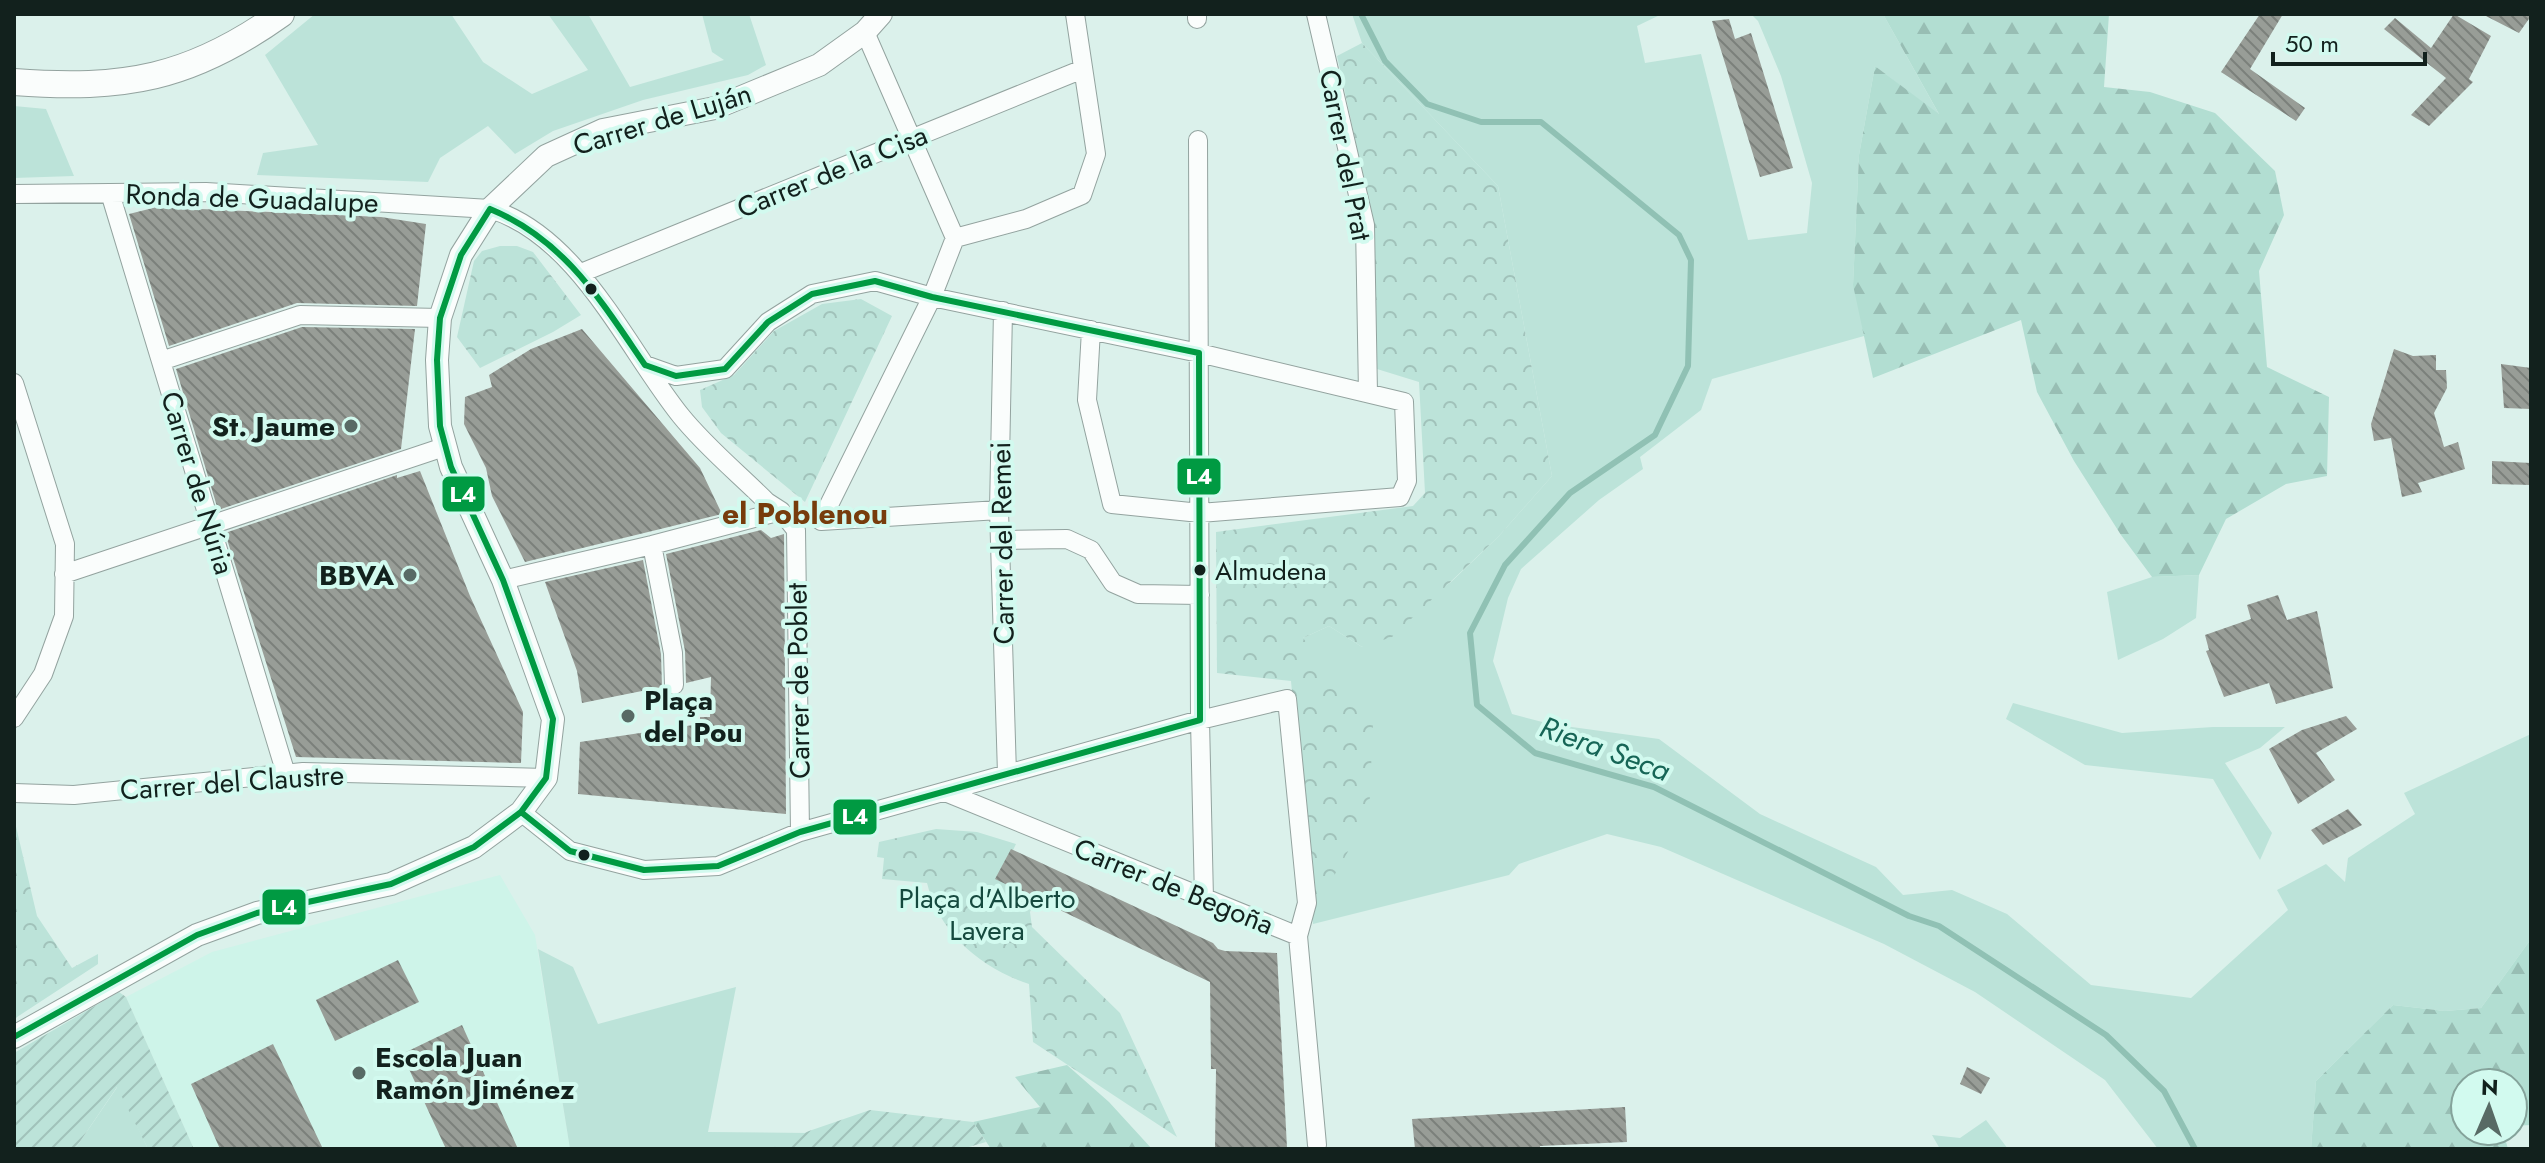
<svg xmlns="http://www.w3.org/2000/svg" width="2545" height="1163" font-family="Jost,sans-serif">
<defs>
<pattern id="forest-firs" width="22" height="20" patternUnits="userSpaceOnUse" patternTransform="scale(2)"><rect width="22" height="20" fill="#b2ded2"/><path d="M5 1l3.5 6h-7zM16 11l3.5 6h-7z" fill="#98beb4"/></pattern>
<pattern id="park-crowns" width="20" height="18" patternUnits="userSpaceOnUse" patternTransform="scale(2)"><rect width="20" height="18" fill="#bce3d9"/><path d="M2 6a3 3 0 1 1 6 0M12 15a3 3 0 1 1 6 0" fill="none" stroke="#a1c2ba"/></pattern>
<pattern id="garden-furrows" width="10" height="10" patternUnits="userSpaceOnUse" patternTransform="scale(2)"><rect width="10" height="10" fill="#bce3d9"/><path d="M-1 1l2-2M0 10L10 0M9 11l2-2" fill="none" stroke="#a1c2ba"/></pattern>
<pattern id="building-back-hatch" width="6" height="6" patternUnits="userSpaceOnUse" patternTransform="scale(2)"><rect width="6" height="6" fill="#989d97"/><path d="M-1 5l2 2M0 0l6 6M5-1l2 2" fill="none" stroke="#7b807b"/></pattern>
</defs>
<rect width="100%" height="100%" fill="#dbf1eb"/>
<path fill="#cef4e9" d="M500,875l35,60 35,214h-376l-68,-152 86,-45z"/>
<path fill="#bce3d9" d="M315,14h136l32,48 49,32 56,-24 -40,-56h40l42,73 94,-27 -12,-8 -10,-38h47l17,51 -18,10 -105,25 -90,31 -38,23 -27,-28 -48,32 -12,24 -171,-7 6,-22 55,-8 -53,-90z
M1352,14h310l-25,12 8,37 56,-9 47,186 59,-7 5,-50 -31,-107 -23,-55 -7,-7h132l57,102 -65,-50 -16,89 -6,130 5,3 6,48 -152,43 -11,31 -61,47 3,12 -44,31 -78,69 -13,29 -15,63 19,53 38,10 109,15 101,75 116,53 27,28 49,-5 55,24 84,71 100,13 97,-88 -11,-20 49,-26 19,18 3,-24 67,-44 -11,-21 127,-59v205l-50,69 -36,3 -52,-6 -77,76 -5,68h-153l-53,-69 -130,-88 -91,-48 -223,-97 -54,-13 -88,30 -10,11 -196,49 -10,-286 26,-12 33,21 89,-65 47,-45 54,-61 -54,-290 -136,-143z
M14,106l32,3 28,67 -60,2z
M2199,575l-3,43 -33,21 -45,21 -11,-68 45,-15z
M2013,703l109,30 91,-6h72l-25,21 -35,15 47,70 -12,27 -47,-81 -128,-14 -79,-46z
M538,949l35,18 25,57 138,-37 -28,145 101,1 -37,16h-202z
M118,1086l30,63h-73z
M1986,1120l22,29h-68l-8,-14 28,3z"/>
<path fill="url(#forest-firs)" d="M1883,14h226l-5,73 46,5 65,21 60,58 9,44 -25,56 8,96 62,30 -2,79 -41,8 -60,35 -27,56 -47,2 -31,-42 -47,-74 -37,-69 -16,-72 -148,58 -20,-93 6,-130 16,-89 64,48z
M2531,939v186l-18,1v-43h-48v48h38l5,18h-197l5,-68 77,-76 52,6 36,-3z
M1067,1065l42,37 43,47h-161l-18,-27 67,-15 -25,-30z"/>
<path fill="url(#park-crowns)" d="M1362,43l136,143 54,290 -54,61 -106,100 -30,10 -33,-21 -26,12 70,86 -4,91 -57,99 -21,-233 -74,-8 -1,-141 197,-26 12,-13 -6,-111 -42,-13 -4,-120 -17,-106 -19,-87z
M500,246h17l16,6 48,63 -28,17 -73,36 -23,-31 17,-76 8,-10z
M861,299l31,17 -87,186 -84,-69 -19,-26 -2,-17 34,-15 40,-44 48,-27z
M14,818l23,98 35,52 26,-14v10l-84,55z
M936,829l41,3 39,12 -16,33 37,20 -7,15 2,15 88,86 57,124 -144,-95 -4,-58c-48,-16 -90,-51 -102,-101l-45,-4 2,-21 -7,-1 2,-15z"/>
<path fill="url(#garden-furrows)" d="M119,992l7,5 68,152h-46l-31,-62 -42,62h-61v-96z
M870,1110l103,12 13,20 -24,7h-192l39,-18z"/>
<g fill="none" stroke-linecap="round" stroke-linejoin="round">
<path stroke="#90c1b4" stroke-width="6" d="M1361,14l24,47 42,43 54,18h60l138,113 12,25 -3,106 -33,69 -85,58 -65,72 -35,68 7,72 58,48 119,34 255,129 30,10 167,109 58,56 31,58"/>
</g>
<path fill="url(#building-back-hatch)" d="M2260,14h23l-33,55 55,39 -9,13 -75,-49z
M2454,14l37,22 -22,43 4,3 -44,44 -18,-11 35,-37 -62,-49 11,-11 36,30z
M2482,14h49v2l-12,17z
M1729,19l6,20 16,-6 42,135 -33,9 -48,-156z
M157,207l224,10 45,7 -9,82 -120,-3 -128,43 -40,-132z
M302,327l113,2 -14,120 -183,61 -42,-141z
M582,329l118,139 22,46 -197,48 -33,-66 -6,-28 -22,-44 1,-27 27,-10 -3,-12 42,-26z
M2394,349l19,7 23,-1v15h10l1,18 -13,25 10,34 14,-5 7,27 -47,14 4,9 -20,5 -11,-59 -17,3 -3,-17z
M2501,364l30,4v41l-27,-1z
M2492,461l39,2v22l-39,-1z
M420,471l50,125 53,116 -2,51 -225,-6 -71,-224 172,-58v3z
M761,530l10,8 13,-4 2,280 -208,-20 2,-52 120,-18v-7h10l1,-40 -25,6 -1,-32 -19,-97z
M643,560l18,94 1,33 -80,16 -5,-32 -32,-89z
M2278,595l9,25 30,-9 16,77 -57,16 -7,-21 -45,14 -18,-46 3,-1 -4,-15 46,-16 -4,-14z
M2346,716l11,13 -41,24 19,27 -37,24 -29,-55 33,-19z
M2348,809l14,16 -39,20 -12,-15z
M1011,849l202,94 5,6 7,2 52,2 10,195 -72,1 1,-80h-5l-1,-87 -215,-103z
M398,960l21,42 -84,39 -19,-41z
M462,1025l56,124h-72l-44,-95z
M273,1044l50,105h-103l-29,-65z
M1967,1067l23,11 -9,16 -21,-10z
M1625,1107l2,35 -87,4v3h-125l-3,-30z"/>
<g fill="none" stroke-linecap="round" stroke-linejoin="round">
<defs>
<path id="minor" d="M1197,14v5
M1316,14l49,211 3,168
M865,32l90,206
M1198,140l2,580 4,179
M110,193l176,581
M14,194l192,-2 284,17c88,26 137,140 191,207 25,31 58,58 86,86l14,9 15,19 4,302
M955,238l-23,59 -111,224 178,-11
M955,238l71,-19 56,-24 14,-41 -21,-140
M581,273l502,-204
M1003,311l-4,199 8,264
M161,361l139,-46 140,3
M645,365l31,11 49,-7 43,-47 44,-28 63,-13 57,16 267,56 205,49 3,79 -7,16 -200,16 -88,-9 -25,-104 4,-70
M14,383l51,161 -1,72 -21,58 -29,44
M1000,540l67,-1 24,11 22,33 25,11 62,1
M652,545l21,108 1,32
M64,574l380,-127
M503,580l149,-35 129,-34
M945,792l353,144 19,209
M14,793l60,2 229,-23 243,6
M521,812l49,39 74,19 74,-4 82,-34 400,-112 87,-21 20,204 -9,33"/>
<path id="tertiary" d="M14,1037l183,-102 60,-22 134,-29 83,-37 47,-35 25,-34 7,-59 -50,-139 -52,-113 -11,-41 -3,-66 3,-42 21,-63 29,-46 56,-53 57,-26 112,-22 104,-43 46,-33 16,-18"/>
<path id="secondary" d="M14,82c110,8 176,-3 267,-68"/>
</defs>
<use href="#minor" stroke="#93a39f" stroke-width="20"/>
<use href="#tertiary" stroke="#93a39f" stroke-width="24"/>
<use href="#secondary" stroke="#93a39f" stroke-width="28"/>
<use href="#minor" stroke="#fafdfc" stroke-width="18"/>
<use href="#tertiary" stroke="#fafdfc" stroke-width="22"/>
<use href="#secondary" stroke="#fafdfc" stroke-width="26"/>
<defs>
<path id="bus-1" d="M490,209c75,31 111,92 155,156
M1199,353l1,367
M645,365l31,11 49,-7 43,-47 44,-28 63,-13 57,16 267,56
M521,812l49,39 74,19 74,-4 82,-34 400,-112
M14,1037l183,-102 60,-22 134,-29 83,-37 47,-35 25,-34 7,-59 -50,-139 -52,-113 -11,-41 -3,-66 3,-42 21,-63 29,-46"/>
</defs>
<use href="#bus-1" stroke="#d2faef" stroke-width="12"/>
<use href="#bus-1" stroke="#009a42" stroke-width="6"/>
</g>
<g fill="#12211d" stroke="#d2faef" stroke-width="3">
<circle cx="591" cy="289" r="7"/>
<circle cx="1200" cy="570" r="7"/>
<circle cx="584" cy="855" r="7"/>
</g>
<g fill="#586a65" stroke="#d2faef" stroke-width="3">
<circle cx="351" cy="426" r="8"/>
<circle cx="410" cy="575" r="8"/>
<circle cx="628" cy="716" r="8"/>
<circle cx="359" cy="1073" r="8"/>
</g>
<g text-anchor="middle" stroke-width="8" stroke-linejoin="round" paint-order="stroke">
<g font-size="26" fill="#12211d" stroke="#d2faef" text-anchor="start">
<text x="1215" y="580">Almudena</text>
</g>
<g font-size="28" fill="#12211d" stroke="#d2faef">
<text transform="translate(662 119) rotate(-17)" y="10">Carrer de Luján</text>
<text transform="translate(1346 155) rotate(79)" y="10">Carrer del Prat</text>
<text transform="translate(832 171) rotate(-22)" y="10">Carrer de la Cisa</text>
<text transform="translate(252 198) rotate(2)" y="10">Ronda de Guadalupe</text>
<text transform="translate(198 483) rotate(73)" y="10">Carrer de Núria</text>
<text transform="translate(1002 543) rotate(-91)" y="10">Carrer del Remei</text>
<text transform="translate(798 681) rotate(-91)" y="10">Carrer de Poblet</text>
<text transform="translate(232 782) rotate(-4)" y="10">Carrer del Claustre</text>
<text transform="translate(1174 886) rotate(22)" y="10">Carrer de Begoña</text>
</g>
<g font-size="28" font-weight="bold" fill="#12211d" stroke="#d2faef" text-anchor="end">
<text x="335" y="436">St. Jaume</text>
<text x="394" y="585">BBVA</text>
<text x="644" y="710" text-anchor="start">Plaça<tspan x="644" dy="32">del Pou</tspan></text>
<text x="375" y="1067" text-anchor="start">Escola Juan<tspan x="375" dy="32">Ramón Jiménez</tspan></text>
</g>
<g font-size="28" fill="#15493e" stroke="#d2faef">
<text x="987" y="908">Plaça d'Alberto<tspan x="987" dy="32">Lavera</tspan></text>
</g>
<g font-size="30" font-weight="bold" fill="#773c0c" stroke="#d2faef">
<text x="805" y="524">el Poblenou</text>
</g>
<g font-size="30" font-style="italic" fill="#166556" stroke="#d2faef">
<text transform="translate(1605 749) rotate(20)" y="10">Riera Seca</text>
</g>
</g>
<g stroke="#d2faef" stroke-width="3">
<rect x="1176" y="457" width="46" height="39" rx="8" fill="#009a42"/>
<rect x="441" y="475" width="45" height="38" rx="8" fill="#009a42"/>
<rect x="832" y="798" width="46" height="38" rx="8" fill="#009a42"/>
<rect x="261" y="888" width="46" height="38" rx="8" fill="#009a42"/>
</g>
<g font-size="22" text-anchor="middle" font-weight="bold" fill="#fff">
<text x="1199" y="484">L4</text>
<text x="463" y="502">L4</text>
<text x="855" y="824">L4</text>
<text x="284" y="915">L4</text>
</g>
<rect width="2545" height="1163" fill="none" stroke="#12211d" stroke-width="32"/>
<g transform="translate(2489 1107) rotate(2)"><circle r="38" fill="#d2faef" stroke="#85a39b" stroke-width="2"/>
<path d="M0-6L14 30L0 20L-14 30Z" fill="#586a65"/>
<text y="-12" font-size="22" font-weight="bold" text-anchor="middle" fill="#12211d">N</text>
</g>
<path d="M2273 52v12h152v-12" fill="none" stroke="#12211d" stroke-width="4"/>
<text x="2285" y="52" font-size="24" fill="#12211d" stroke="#d2faef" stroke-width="6" paint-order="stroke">50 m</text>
</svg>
